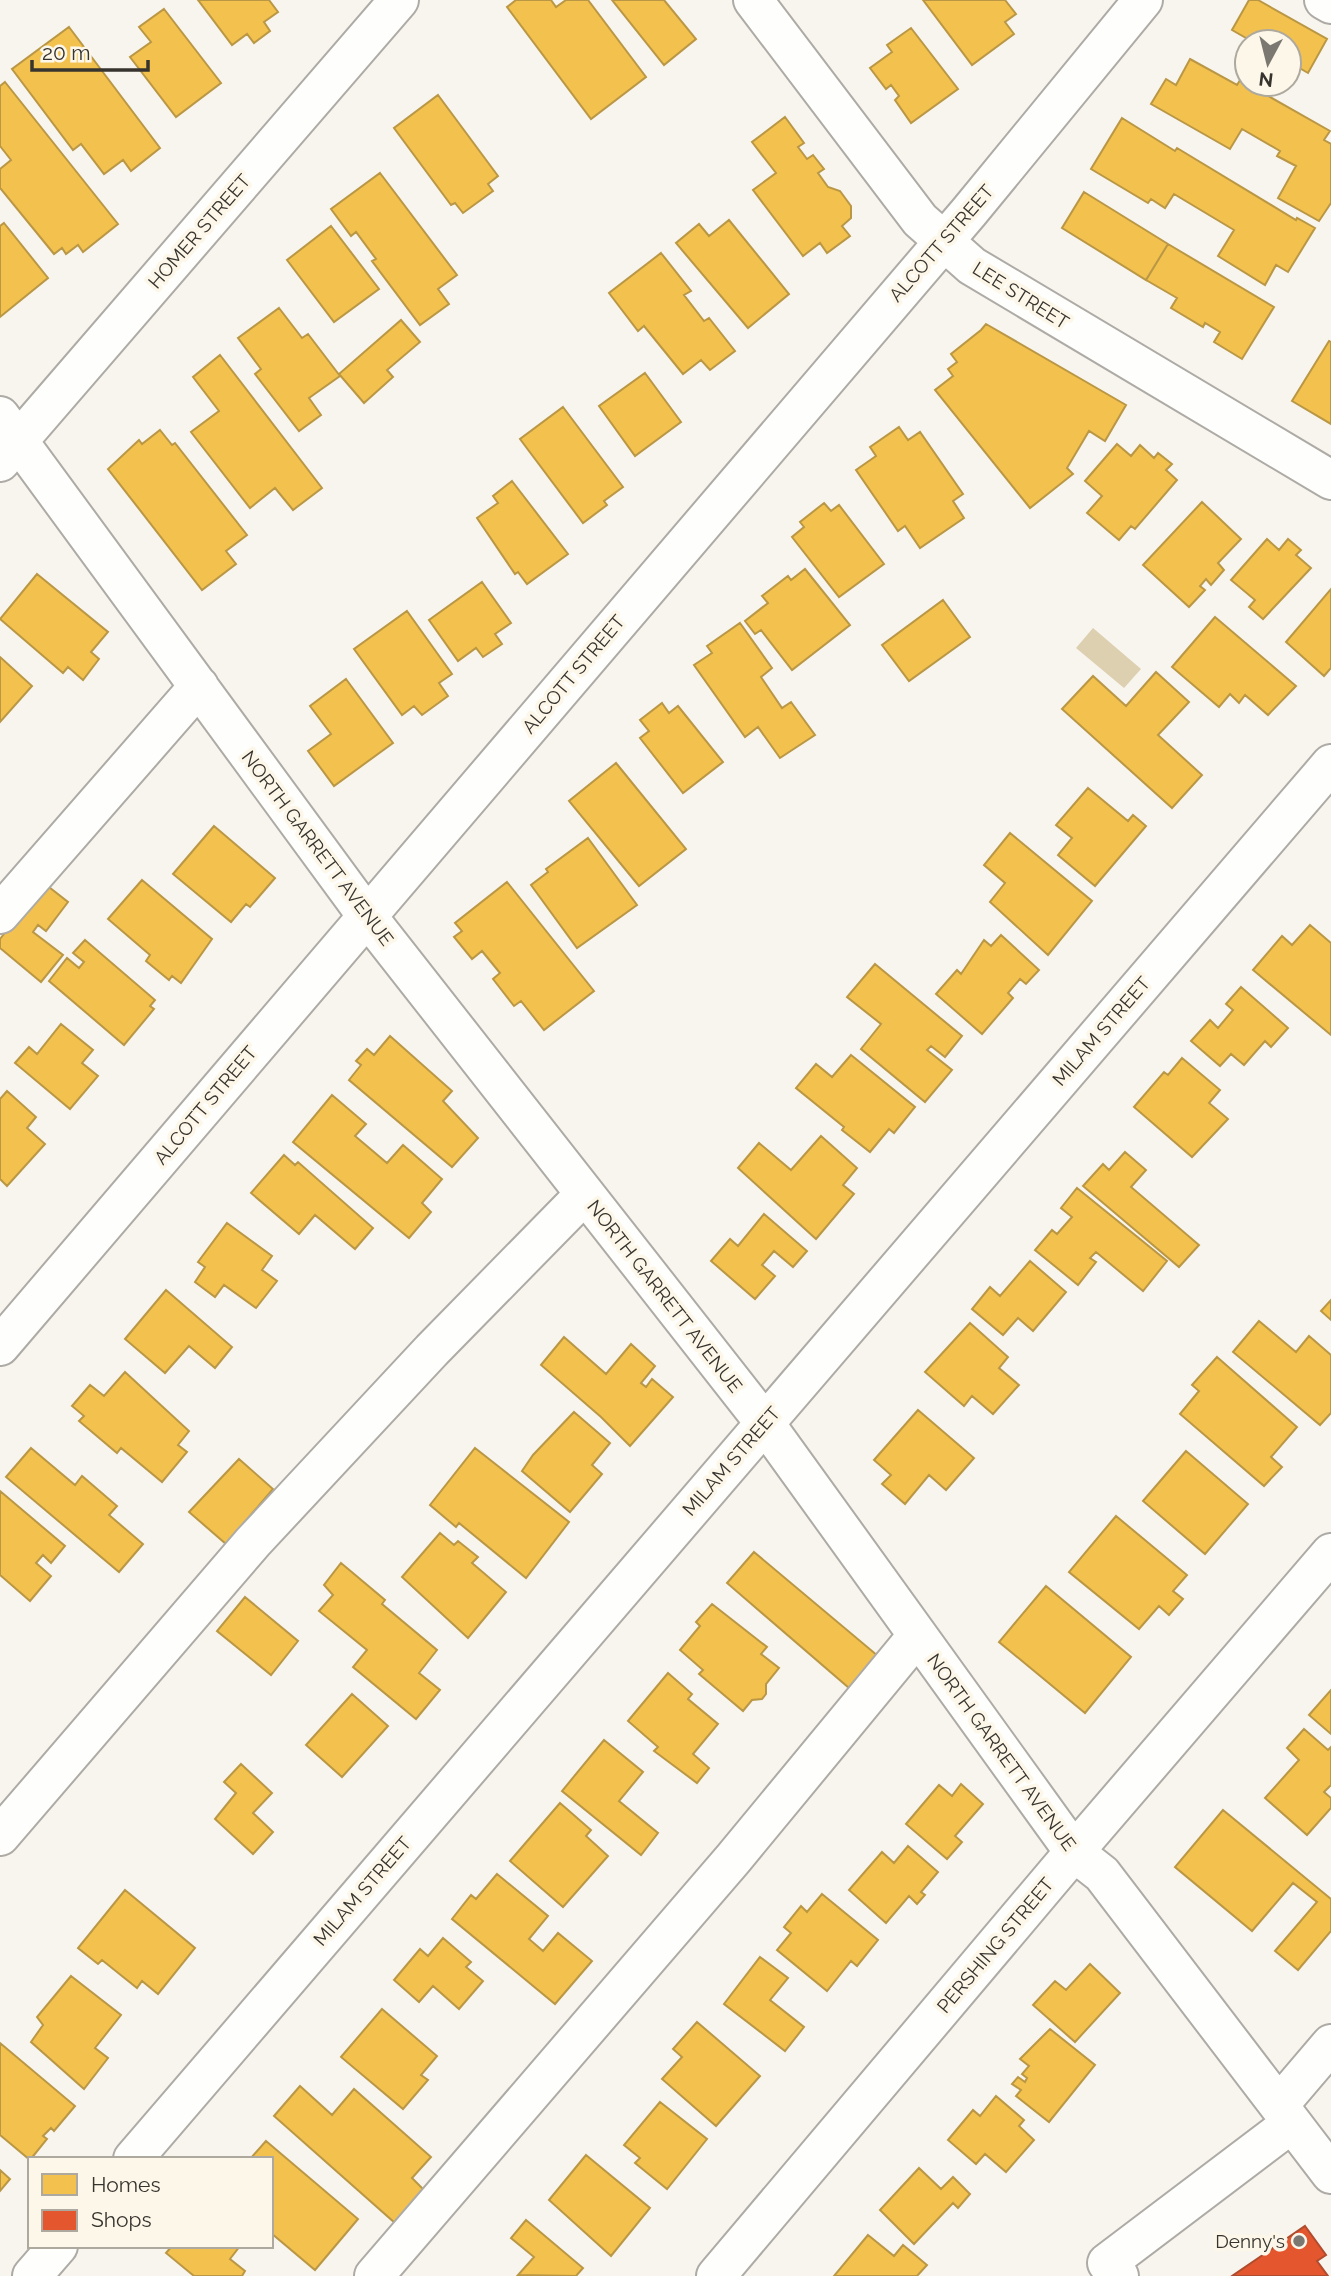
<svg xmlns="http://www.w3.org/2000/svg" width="1331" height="2276" font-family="Raleway,sans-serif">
<rect width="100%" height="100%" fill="#f8f5ee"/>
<path fill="#ddd0b0" d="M1093,628l48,41 -17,19 -48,-40z"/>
<path fill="#f2c14e" stroke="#ba9745" stroke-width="2" d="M198,0h71l9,12 -14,10 6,9 -16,12 -7,-9 -15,11z
M516,0h35l5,7 10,-7h22l58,77 -55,42 -84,-112z
M612,0h52l32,39 -32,26z
M923,0h82l11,14 -11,8 9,12 -42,31z
M1249,0h9l69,39 -19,34 -19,-11v-20h-36l-21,-12z
M164,9l57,74 -45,34 -46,-60 21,-15 -12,-15z
M69,27l91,121 -29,23 -8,-11 -19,14 -23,-30 -8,6 -61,-81z
M911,28l47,61 -47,34 -16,-23 4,-4 -8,-11 -5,4 -16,-21 22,-16 -5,-7z
M1190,59l47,26 3,-5 90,51 -6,9 7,4v59l-12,18 -41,-23 18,-32 -19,-10 3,-5 -38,-22 -12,20 -79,-45 15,-25 10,6z
M5,82l113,142 -35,28 -5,-7 -12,9 -4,-6 -8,6 -54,-66v-19l11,-9 -11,-14v-60z
M438,95l60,81 -10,8 5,7 -30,22 -8,-10 -4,2 -57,-77z
M785,117l19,26 -6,4 9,12 6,-4 11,14 -6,4 10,14 12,4 11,15v12l-9,8 8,10 -23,17 -7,-10 -17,13 -50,-66 23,-17 -24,-31z
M1122,118l53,33 2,-3 119,72 1,-2 18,10 -27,44 -12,-7 -11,20 -47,-29 16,-26 -60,-36 -9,14 -14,-9 -3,4 -57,-34z
M380,173l77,102 -19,14 11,15 -29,21 -48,-64 4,-2 -20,-27 -5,4 -20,-27z
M1084,192l84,52 -22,36 -84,-52z
M729,220l60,74 -41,34 -72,-85 23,-19 10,12z
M4,223l44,55 -48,39v-91z
M331,226l48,63 -45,33 -47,-62z
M1168,244l106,63 -32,52 -28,-17 6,-10 -15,-9 -2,4 -32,-19 6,-10 -31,-18z
M661,253l30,38 -7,4 20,26 5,-3 26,33 -25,19 -9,-10 -18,14 -39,-48 -6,5 -29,-38z
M279,308l23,30 6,-4 32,42 -31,22 12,17 -22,16 -44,-57 6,-5 -23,-31z
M401,320l19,22 -33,28 6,7 -29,26 -25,-29z
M986,324l140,81 -21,36 -16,-10 -22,37 6,6 -43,34 -95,-118 18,-14 -5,-7 9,-7 -6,-8 30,-24z
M1329,341l2,1v82l-39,-23z
M220,355l102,133 -29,22 -18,-22 -25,20 -59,-76 28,-21 -26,-34z
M645,373l36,49 -46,34 -36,-50z
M563,407l60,80 -19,14 3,4 -24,18 -63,-84z
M899,427l9,13 12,-8 43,62 -10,7 11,17 -44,30 -15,-22 -7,5 -42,-61 20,-14 -6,-9z
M160,430l12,15 3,-2 72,92 -21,16 10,13 -34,26 -94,-121 31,-29 3,4z
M1117,444l14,12 9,-11 14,13 4,-5 14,11 -6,6 11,10 -42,49 -4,-3 -12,14 -32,-27 15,-17 -17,-15z
M512,481l56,73 -41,30 -9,-12 -3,2 -38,-56 21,-15 -5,-7z
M1202,502l39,37 -23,24 6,7 -13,15 -5,-6 -6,7 5,4 -16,17 -46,-42z
M824,503l7,8 8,-6 45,59 -45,33 -47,-60 12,-10 -4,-5z
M1267,539l12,11 9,-11 13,11 -5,5 15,13 -48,51 -14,-12 6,-7 -24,-20z
M805,569l45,56 -58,45 -31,-40 -6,4 -10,-13 23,-18 -6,-7 26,-20 3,4z
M37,574l71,58 -17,20 8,7 -16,21 -15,-13 -5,6 -63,-54z
M482,582l29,41 -16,11 7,10 -19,13 -7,-9 -18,13 -29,-41z
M1331,589v79l-7,8 -38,-34z
M943,600l27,37 -61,44 -27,-36z
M407,611l45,63 -13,9 9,13 -26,19 -8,-9 -12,9 -48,-66z
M1215,617l81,69 -28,29 -23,-20 -6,8 -9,-9 -11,13 -47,-40z
M740,623l32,45 -11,9 21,31 9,-6 24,33 -35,23 -22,-31 -13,10 -51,-72 18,-12 -5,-7z
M0,657l32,29 -32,36z
M1156,672l33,30 -31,33 44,40 -30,33 -110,-99 31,-33 33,30z
M346,679l47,64 -59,43 -26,-35 23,-17 -21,-28z
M662,703l7,10 9,-7 45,56 -40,31 -43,-55 9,-7 -9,-11z
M616,763l70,86 -47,37 -70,-85z
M1088,788l40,33 5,-6 13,11 -51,60 -37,-31 14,-17 -16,-13z
M214,826l61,52 -25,29 -4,-3 -15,18 -58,-48z
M1010,833l82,68 -44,54 -58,-53 15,-19 -21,-18z
M588,838l49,67 -60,43 -46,-63 17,-13 -2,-3z
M40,880l28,22 -22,29 -8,-6 -5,7 30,23 -22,27 -41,-34v-9l23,-29z
M142,880l70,59 -31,44 -9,-7 -3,4 -23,-19 4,-6 -42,-36z
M507,882l87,109 -50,39 -23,-29 -7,5 -21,-27 7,-6 -18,-22 -10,8 -18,-22 8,-6 -7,-8z
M1310,925l21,18v92l-78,-65 29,-34 10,9z
M1001,935l38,35 -13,14 -6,-5 -12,14 5,5 -31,36 -46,-40 21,-24 4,4 23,-34 7,6z
M85,940l70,60 -5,6 4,3 -30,36 -75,-64 18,-23 12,10 5,-6 -11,-9z
M875,964l87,72 -17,21 -14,-11 -4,4 25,20 -27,32 -64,-53 20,-25 -34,-27z
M1241,987l47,41 -17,19 -6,-6 -21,24 -13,-11 -11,12 -29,-25 19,-21 8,8 15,-18 -7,-6z
M61,1024l32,26 -11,13 16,13 -28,33 -55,-46 14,-16 8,7z
M390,1036l62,55 -9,10 35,37 -26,29 -103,-87 12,-15 -5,-4 11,-12 7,6z
M851,1055l64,52 -21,26 -5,-4 -19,23 -28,-22 2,-3 -48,-39 20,-24 16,13z
M1182,1058l38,32 -11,13 19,16 -36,38 -58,-50 30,-35 4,3z
M7,1091l29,26 -9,11 18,16 -38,42 -7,-7v-80z
M332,1095l34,29 -11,12 32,27 16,-18 39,34 -20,24 9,9 -22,26 -116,-96z
M821,1136l36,32 -14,17 11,9 -38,45 -78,-71 21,-25 32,27z
M1125,1152l21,18 -15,17 68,58 -20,22 -96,-81 20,-22 6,6z
M284,1155l11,10 3,-3 75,66 -18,21 -40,-34 -16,19 -48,-41z
M1077,1188l90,73 -24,30 -47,-39 -6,6 6,4 -18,23 -43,-35 17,-20 5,4 15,-17 -11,-9z
M764,1214l43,37 -14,16 -19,-16 -12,14 13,11 -20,23 -44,-38 19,-22 8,7z
M227,1223l45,33 -10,14 15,11 -21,27 -32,-23 -9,12 -20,-15 10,-15 -7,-5z
M1030,1261l36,31 -33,39 -15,-13 -15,17 -31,-26 18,-22 10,9z
M166,1290l66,57 -17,21 -26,-22 -24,27 -40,-34z
M1331,1300v20l-10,-9z
M1259,1321l37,31 13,-16 22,19v58l-11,12 -87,-73z
M970,1323l38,34 -9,11 20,17 -26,29 -21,-18 -8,10 -39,-34z
M564,1337l42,37 25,-30 24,22 -14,17 5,4 6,-8 21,18 -43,49 -29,-29 -60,-52z
M1217,1357l80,70 -26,30 11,10 -18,19 -84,-72 19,-23 -7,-6z
M125,1372l64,59 -11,14 9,7 -25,30 -41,-34 -4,5 -38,-32 5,-5 -12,-10 18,-21 14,11z
M918,1410l56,48 -28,32 -17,-15 -24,29 -23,-20 9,-9 -17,-15z
M574,1412l36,31 -18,22 10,9 -32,38 -48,-41 11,-16z
M31,1448l44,37 7,-9 35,30 -8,9 34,29 -24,28 -113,-95z
M475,1448l94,74 -43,56 -67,-55 -3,4 -26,-22z
M1186,1451l62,53 -43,50 -62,-53z
M239,1459l34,30 -47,55 -37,-32z
M0,1491l65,55 -14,17 -8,-8 -7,8 15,13 -21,25 -30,-26z
M1116,1516l71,59 -14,16 10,8 -14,16 -10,-9 -20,23 -70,-57z
M440,1533l14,12 4,-4 20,16 -6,6 34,29 -38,46 -66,-61z
M754,1552l130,109 -28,33 -129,-111z
M341,1563l44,37 -3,4 55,46 -18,23 21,17 -24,29 -63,-52 14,-17 -48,-39 14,-16 -9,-10z
M1046,1586l85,71 -46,56 -86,-71z
M245,1597l53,44 -27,34 -54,-44z
M712,1604l55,43 -6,7 18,14 -13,16v10l-4,5 -10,1 -9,11 -44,-37 4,-4 -23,-20 20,-24 -4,-4z
M668,1673l24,21 -4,5 30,25 -25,30 16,14 -12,15 -43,-32 4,-4 -30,-26z
M1331,1690v44l-22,-19z
M352,1694l36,32 -46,51 -36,-32z
M1304,1729l24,21 3,-3v38l-7,7 7,6v10l-24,27 -42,-37 34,-38 -12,-12z
M604,1740l39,32 -24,29 39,32 -17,22 -79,-64z
M241,1764l31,29 -19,20 20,19 -20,22 -38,-35 21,-26 -12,-11z
M961,1784l22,20 -28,32 7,6 -15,17 -41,-35 33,-39 13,11z
M560,1803l31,27 -5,6 22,20 -45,51 -53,-46z
M1223,1810l108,89v32l-33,39 -23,-19 42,-49 -24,-19 -41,48 -77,-64z
M908,1846l30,26 -17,20 4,3 -8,9 -8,-8 -23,27 -37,-33 33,-38 12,11z
M497,1874l51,42 -19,23 14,12 15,-18 34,28 -37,43 -103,-85 19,-24 5,4z
M125,1890l70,58 -37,46 -16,-13 -5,7 -35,-28 -4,4 -20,-16z
M822,1894l56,46 -21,26 -6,-5 -24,30 -50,-41 14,-17 -7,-6 17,-21 6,6z
M443,1938l28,24 -5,5 17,14 -24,28 -26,-23 -14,16 -25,-22 26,-31 8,7z
M760,1957l28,21 -18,22 34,27 -19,24 -61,-47z
M1090,1964l30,29 -45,49 -42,-37 22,-24 11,9z
M71,1976l50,39 -26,33 13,10 -24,31 -53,-47 12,-17 -6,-8z
M382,2009l55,47 -16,19 7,5 -25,29 -62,-52z
M697,2022l63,54 -44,50 -54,-47 20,-22 -9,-8z
M1050,2029l45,36 -46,57 -33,-26 5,-6 -9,-6 6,-7 7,5 2,-4 -5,-4 7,-8 -9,-7z
M0,2043l75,63 -21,25 -3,-3 -8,8 4,3 -17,21 -30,-25z
M300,2086l32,29 22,-26 77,68 -19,21 12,12 -29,33 -121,-107z
M996,2096l28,24 -5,6 15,14 -28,32 -21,-18 -9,10 -28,-24 25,-30 7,6z
M660,2102l47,37 -40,50 -32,-26 5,-5 -16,-13z
M266,2141l92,78 -43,51 -44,-37v-74h-21z
M586,2155l64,53 -39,48 -62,-56z
M919,2168l22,21 12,-12 17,17 -12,14 -5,-5 -39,41 -34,-34z
M0,2170l10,9 -10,12z
M526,2220l57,48 -7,8 -58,-1 16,-18 -23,-19z
M868,2235l26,21 9,-11 24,20 -10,11h-83z
M172,2246h68l-10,13 15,12 -3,5h-48l-28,-23z"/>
<path fill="#e4572e" stroke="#b04c2e" stroke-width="2" d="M1305,2226l21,29 -9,6 11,15h-96z"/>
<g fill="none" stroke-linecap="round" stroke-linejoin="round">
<defs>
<path id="minor" d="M753,0l167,220 52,46 359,214
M1324,0l7,4
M0,416l367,500 397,506 310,430 28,22 229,300
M0,462l399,-462
M0,914l199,-228
M0,1346l969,-1134 174,-212
M0,1836l253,-294 179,-192 153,-156
M1279,2105l52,-61
M133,2159l1198,-1395
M32,2276l26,-30
M374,2276l359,-417 184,-223
M716,2276l358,-424 257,-299
M1119,2276l-12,-13 185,-140"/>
</defs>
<use href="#minor" stroke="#aeaba6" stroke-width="42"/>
<use href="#minor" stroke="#fefefc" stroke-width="38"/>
</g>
<circle fill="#7b7872" stroke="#fdf7e9" stroke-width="2.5" cx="1299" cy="2241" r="7"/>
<g text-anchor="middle" stroke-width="7" stroke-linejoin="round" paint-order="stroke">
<g font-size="19" fill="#37342f" stroke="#fdf7e9">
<text transform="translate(199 231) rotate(-49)" y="7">HOMER STREET</text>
<text transform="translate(941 243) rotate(-49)" y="7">ALCOTT STREET</text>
<text transform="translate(1021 295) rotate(32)" y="7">LEE STREET</text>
<text transform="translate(573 674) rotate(-50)" y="7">ALCOTT STREET</text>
<text transform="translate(318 848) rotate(53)" y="7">NORTH GARRETT AVENUE</text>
<text transform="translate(1101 1031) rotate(-49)" y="7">MILAM STREET</text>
<text transform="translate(205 1105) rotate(-50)" y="7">ALCOTT STREET</text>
<text transform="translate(665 1296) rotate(52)" y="7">NORTH GARRETT AVENUE</text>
<text transform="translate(731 1461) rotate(-49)" y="7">MILAM STREET</text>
<text transform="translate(1002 1752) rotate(54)" y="7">NORTH GARRETT AVENUE</text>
<text transform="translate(362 1891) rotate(-49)" y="7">MILAM STREET</text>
<text transform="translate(995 1945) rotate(-50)" y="7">PERSHING STREET</text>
</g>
<g font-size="19" fill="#37342f" stroke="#fdf7e9" text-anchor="end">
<text x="1285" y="2248">Denny's</text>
</g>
</g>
<rect x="28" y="2157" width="245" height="91" fill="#fdf7e9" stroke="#aea99f" stroke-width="2"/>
<rect x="42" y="2174" width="35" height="21" fill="#f2c14e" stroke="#aea99f" stroke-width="2"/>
<text x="91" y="2192" font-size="21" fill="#37342f">Homes</text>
<rect x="42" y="2210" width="35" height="21" fill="#e4572e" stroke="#aea99f" stroke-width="2"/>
<text x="91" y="2227" font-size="21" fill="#37342f">Shops</text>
<g transform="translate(1268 63) rotate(187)"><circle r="33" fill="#fdf7e9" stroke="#aea99f" stroke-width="2"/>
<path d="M0-5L12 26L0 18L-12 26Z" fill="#7b7872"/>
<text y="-10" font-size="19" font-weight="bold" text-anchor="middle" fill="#37342f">N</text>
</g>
<path d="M32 60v10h116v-10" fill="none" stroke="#37342f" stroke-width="3.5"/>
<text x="42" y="60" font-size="21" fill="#37342f" stroke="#fdf7e9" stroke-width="5" paint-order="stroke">20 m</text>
</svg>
